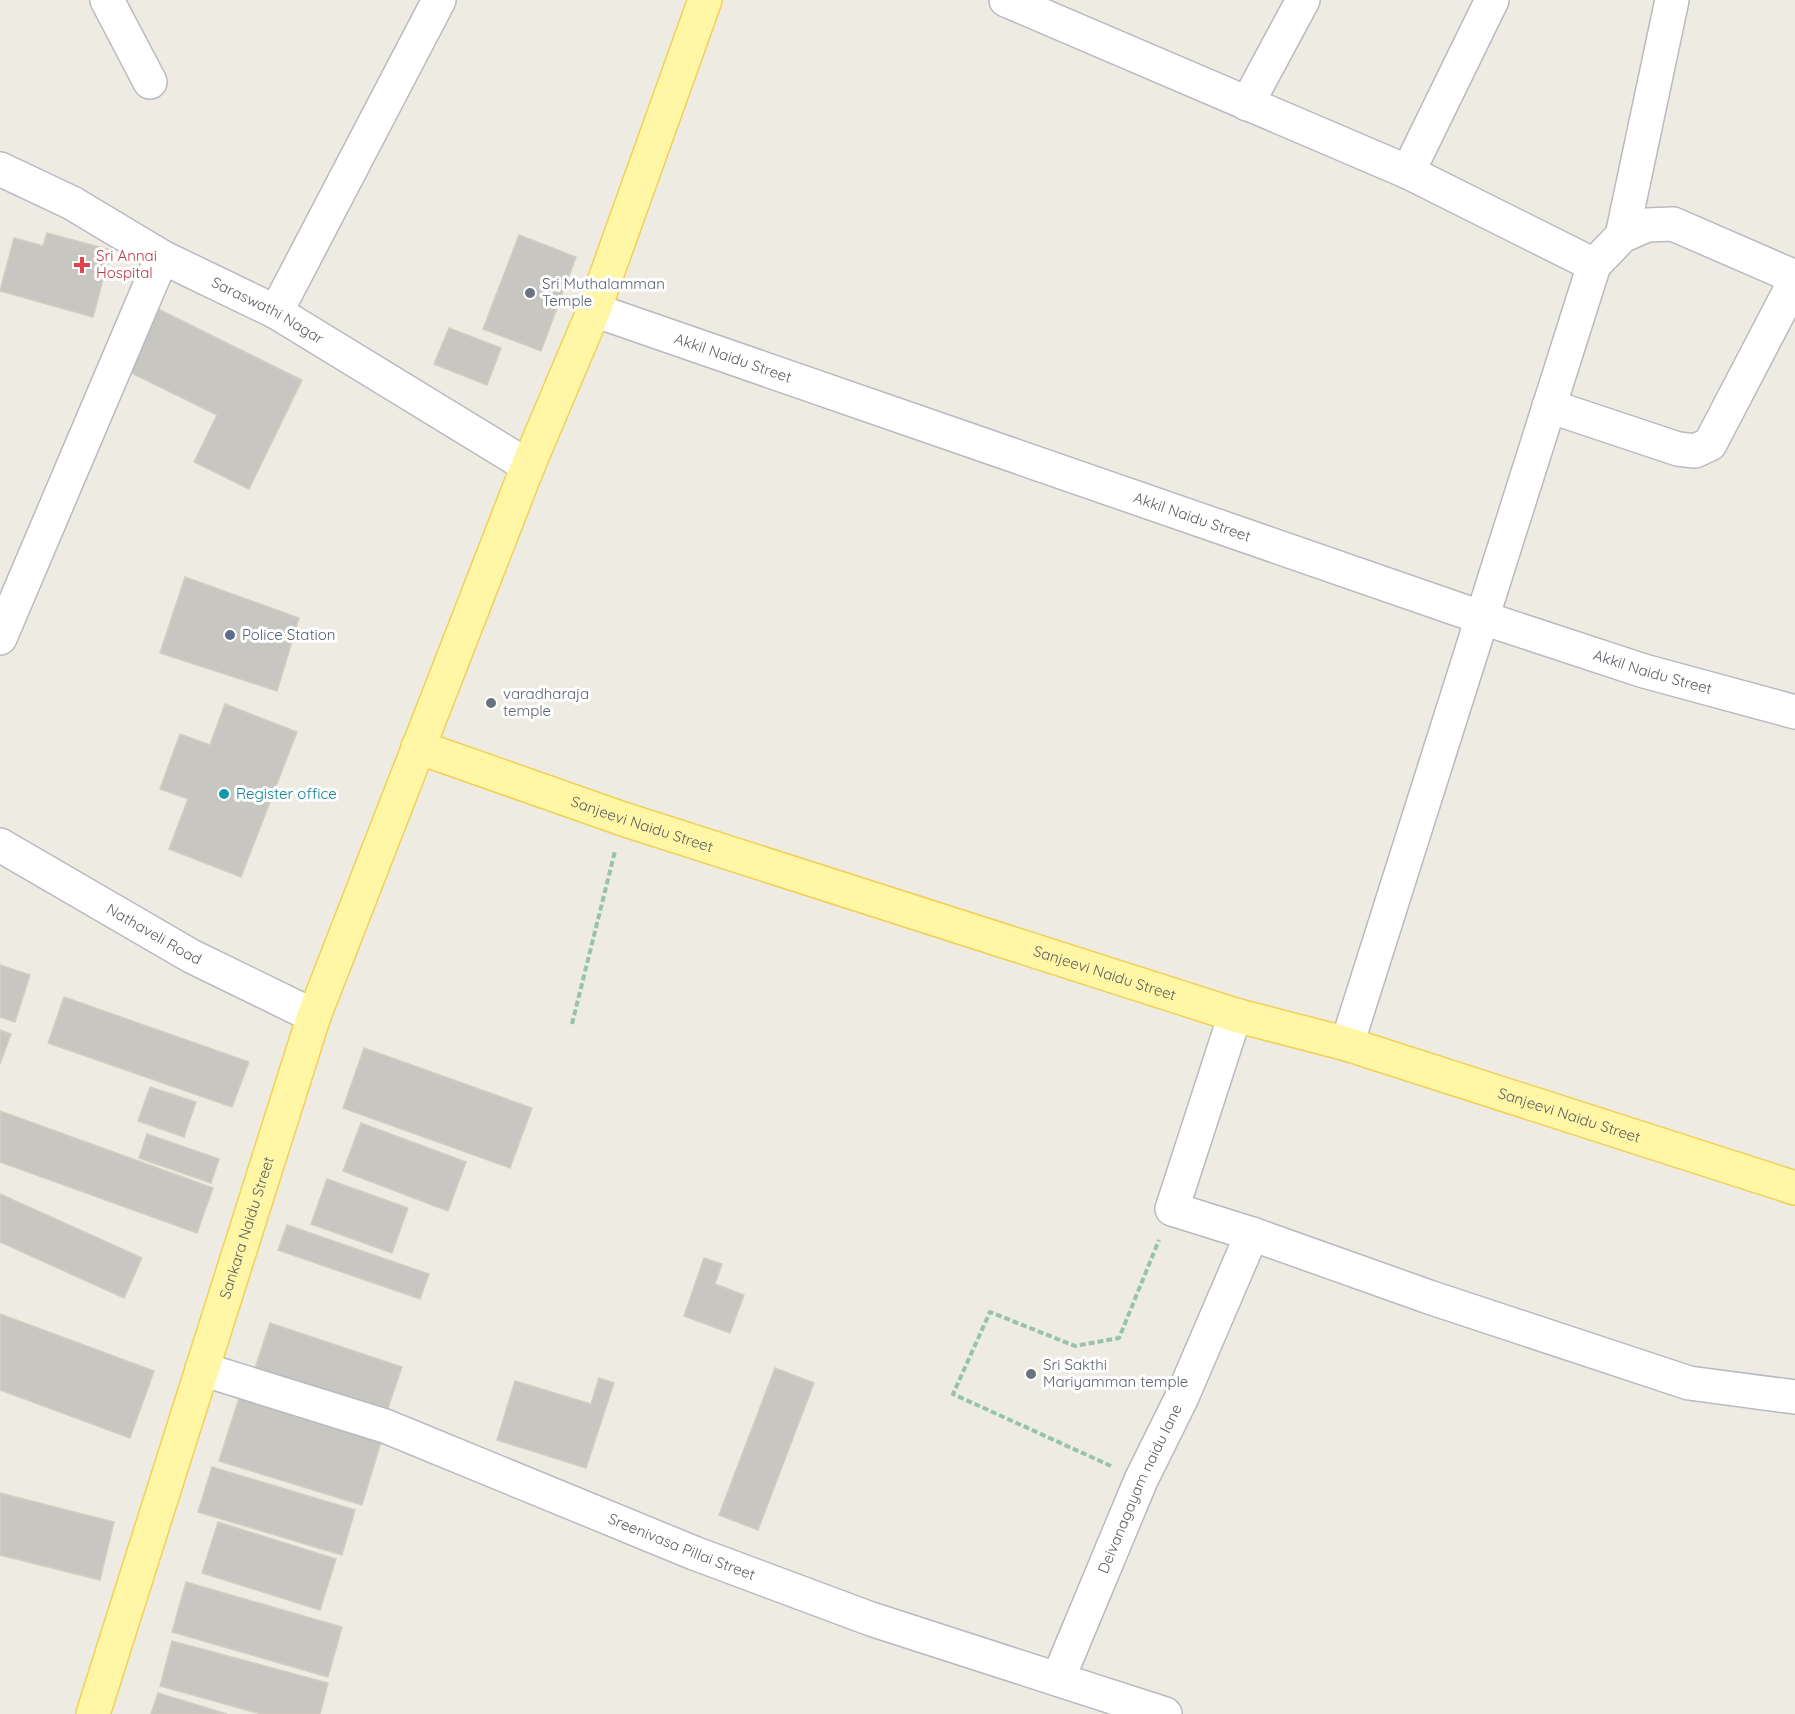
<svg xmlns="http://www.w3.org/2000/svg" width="1795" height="1714" font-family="Quicksand,sans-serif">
<rect width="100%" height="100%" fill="#eeece2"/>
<path fill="#c8c6c0" stroke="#d2cec1" stroke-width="1.5" d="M47,233l64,17 -18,67 -93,-26 14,-53 29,8z
M519,235l57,22 -35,94 -58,-22z
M150,305l152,75 -53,109 -55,-27 23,-47 -98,-48z
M449,328l52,20 -14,37 -53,-21z
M185,577l114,41 -22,73 -117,-38z
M225,704l72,28 -56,145 -72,-28 19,-50 -28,-10 20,-55 30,11z
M0,965l30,10 -15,47 -15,-5z
M64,997l185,65 -17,45 -184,-64z
M0,1030l11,4 -11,30z
M364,1048l168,60 -22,60 -167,-60z
M150,1087l46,15 -12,35 -46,-16z
M0,1111l213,77 -16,45 -197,-71z
M361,1123l105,39 -18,49 -105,-40z
M147,1134l72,25 -8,24 -72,-25z
M327,1179l81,29 -16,45 -81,-29z
M0,1194l142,64 -18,40 -124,-56z
M287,1225l142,49 -9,25 -142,-49z
M704,1258l18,6 -7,20 29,11 -14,38 -46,-17z
M0,1314l154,57 -24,67 -130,-48z
M270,1323l132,44 -15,44 -132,-43z
M775,1368l39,15 -56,147 -39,-15z
M599,1378l15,5 -28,85 -89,-28 18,-59 76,23z
M240,1395l142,44 -20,66 -143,-44z
M212,1467l143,43 -13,45 -144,-43z
M0,1493l114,29 -14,58 -100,-25z
M218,1522l118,37 -16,51 -118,-37z
M186,1582l156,45 -14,50 -156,-45z
M172,1641l156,42 -8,31h-59l-101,-28z
M158,1693l69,21h-76z"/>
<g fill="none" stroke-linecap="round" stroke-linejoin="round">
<defs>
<g id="minor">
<path d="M107,0l43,82"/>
<path d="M1006,0l402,172 186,93 28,-29 25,-11 26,-1 122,53"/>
<path d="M1247,104l56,-104"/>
<path id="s1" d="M0,169l72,34 90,54 114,55 252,154"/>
<path d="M1408,172l84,-172"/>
<path d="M1622,236l50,-236"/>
<path id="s2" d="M594,310l889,308 161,53 151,41"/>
<path d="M276,312l163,-312"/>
<path d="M1549,406l129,43 17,2 15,-7 85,-163"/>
<path d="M0,638l162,-381"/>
<path id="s3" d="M0,845l191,111 123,60"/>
<path d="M1347,1044l247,-779"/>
<path d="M1252,1234l177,63 260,86 106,14"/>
<path id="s4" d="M202,1369l183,57 309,127 177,66 294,95"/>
<path id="s5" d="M1058,1679l83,-199 41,-83 70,-163 -80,-25 63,-194"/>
</g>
<g id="major">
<path id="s6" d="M418,747l205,72 612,196 112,29 448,144"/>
<path id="s7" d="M93,1714l221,-698 214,-550 66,-156 111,-310"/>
</g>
</defs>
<use href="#minor" stroke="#b8babf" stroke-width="36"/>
<use href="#major" stroke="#f2d057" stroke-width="36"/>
<path stroke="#97c4a6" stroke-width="4" stroke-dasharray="6 3" stroke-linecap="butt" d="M572,1024l43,-173
M1111,1466l-158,-72 37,-82 85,34 44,-8 40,-98"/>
<use href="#minor" stroke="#fff" stroke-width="33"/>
<use href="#major" stroke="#fff6a6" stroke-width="33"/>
</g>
<path fill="#e0444e" stroke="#fff" stroke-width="2" d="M79 256h6v6h6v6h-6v6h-6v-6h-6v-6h6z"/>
<g fill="#6b7280" stroke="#fff" stroke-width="2">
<circle cx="530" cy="293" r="6"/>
<circle cx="491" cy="703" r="6"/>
<circle cx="1031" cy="1374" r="6"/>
</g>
<circle fill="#5c6f8a" stroke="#fff" stroke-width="2" cx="230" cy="635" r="6"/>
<circle fill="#0f9aa8" stroke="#fff" stroke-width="2" cx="224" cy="794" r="6"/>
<g text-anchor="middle" stroke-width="6" stroke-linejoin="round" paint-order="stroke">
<g font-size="15" fill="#be3a42" stroke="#fff" text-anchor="start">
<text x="96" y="261">Sri Annai<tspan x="96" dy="17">Hospital</tspan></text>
</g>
<g font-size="15" fill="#5b616d" stroke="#fff" text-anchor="start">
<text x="542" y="289">Sri Muthalamman<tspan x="542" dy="17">Temple</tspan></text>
<text x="503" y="699">varadharaja<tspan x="503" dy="17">temple</tspan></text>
<text x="1043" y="1370">Sri Sakthi<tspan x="1043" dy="17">Mariyamman temple</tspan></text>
</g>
<g font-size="15" fill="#5b5e63" stroke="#fff">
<text dy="5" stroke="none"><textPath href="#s1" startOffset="303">Saraswathi Nagar</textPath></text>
<text dy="5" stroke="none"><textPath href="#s2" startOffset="147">Akkil Naidu Street</textPath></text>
<text dy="5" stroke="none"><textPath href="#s2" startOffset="633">Akkil Naidu Street</textPath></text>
<text dy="5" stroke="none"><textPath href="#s2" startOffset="1119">Akkil Naidu Street</textPath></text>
<text dy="5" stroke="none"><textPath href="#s6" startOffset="237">Sanjeevi Naidu Street</textPath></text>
<text dy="5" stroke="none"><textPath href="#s3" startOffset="178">Nathaveli Road</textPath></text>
<text dy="5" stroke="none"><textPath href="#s6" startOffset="723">Sanjeevi Naidu Street</textPath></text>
<text dy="5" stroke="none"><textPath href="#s6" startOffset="1209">Sanjeevi Naidu Street</textPath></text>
<text dy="5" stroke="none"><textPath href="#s7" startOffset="510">Sankara Naidu Street</textPath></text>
<text dy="5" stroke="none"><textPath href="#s5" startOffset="207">Deivanagayam naidu lane</textPath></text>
<text dy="5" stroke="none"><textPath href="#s4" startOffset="512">Sreenivasa Pillai Street</textPath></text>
</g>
<g font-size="15" fill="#4e5e75" stroke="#fff" text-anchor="start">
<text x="242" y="640">Police Station</text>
</g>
<g font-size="15" fill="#0d838f" stroke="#fff" text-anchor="start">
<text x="236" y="799">Register office</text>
</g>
</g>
</svg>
